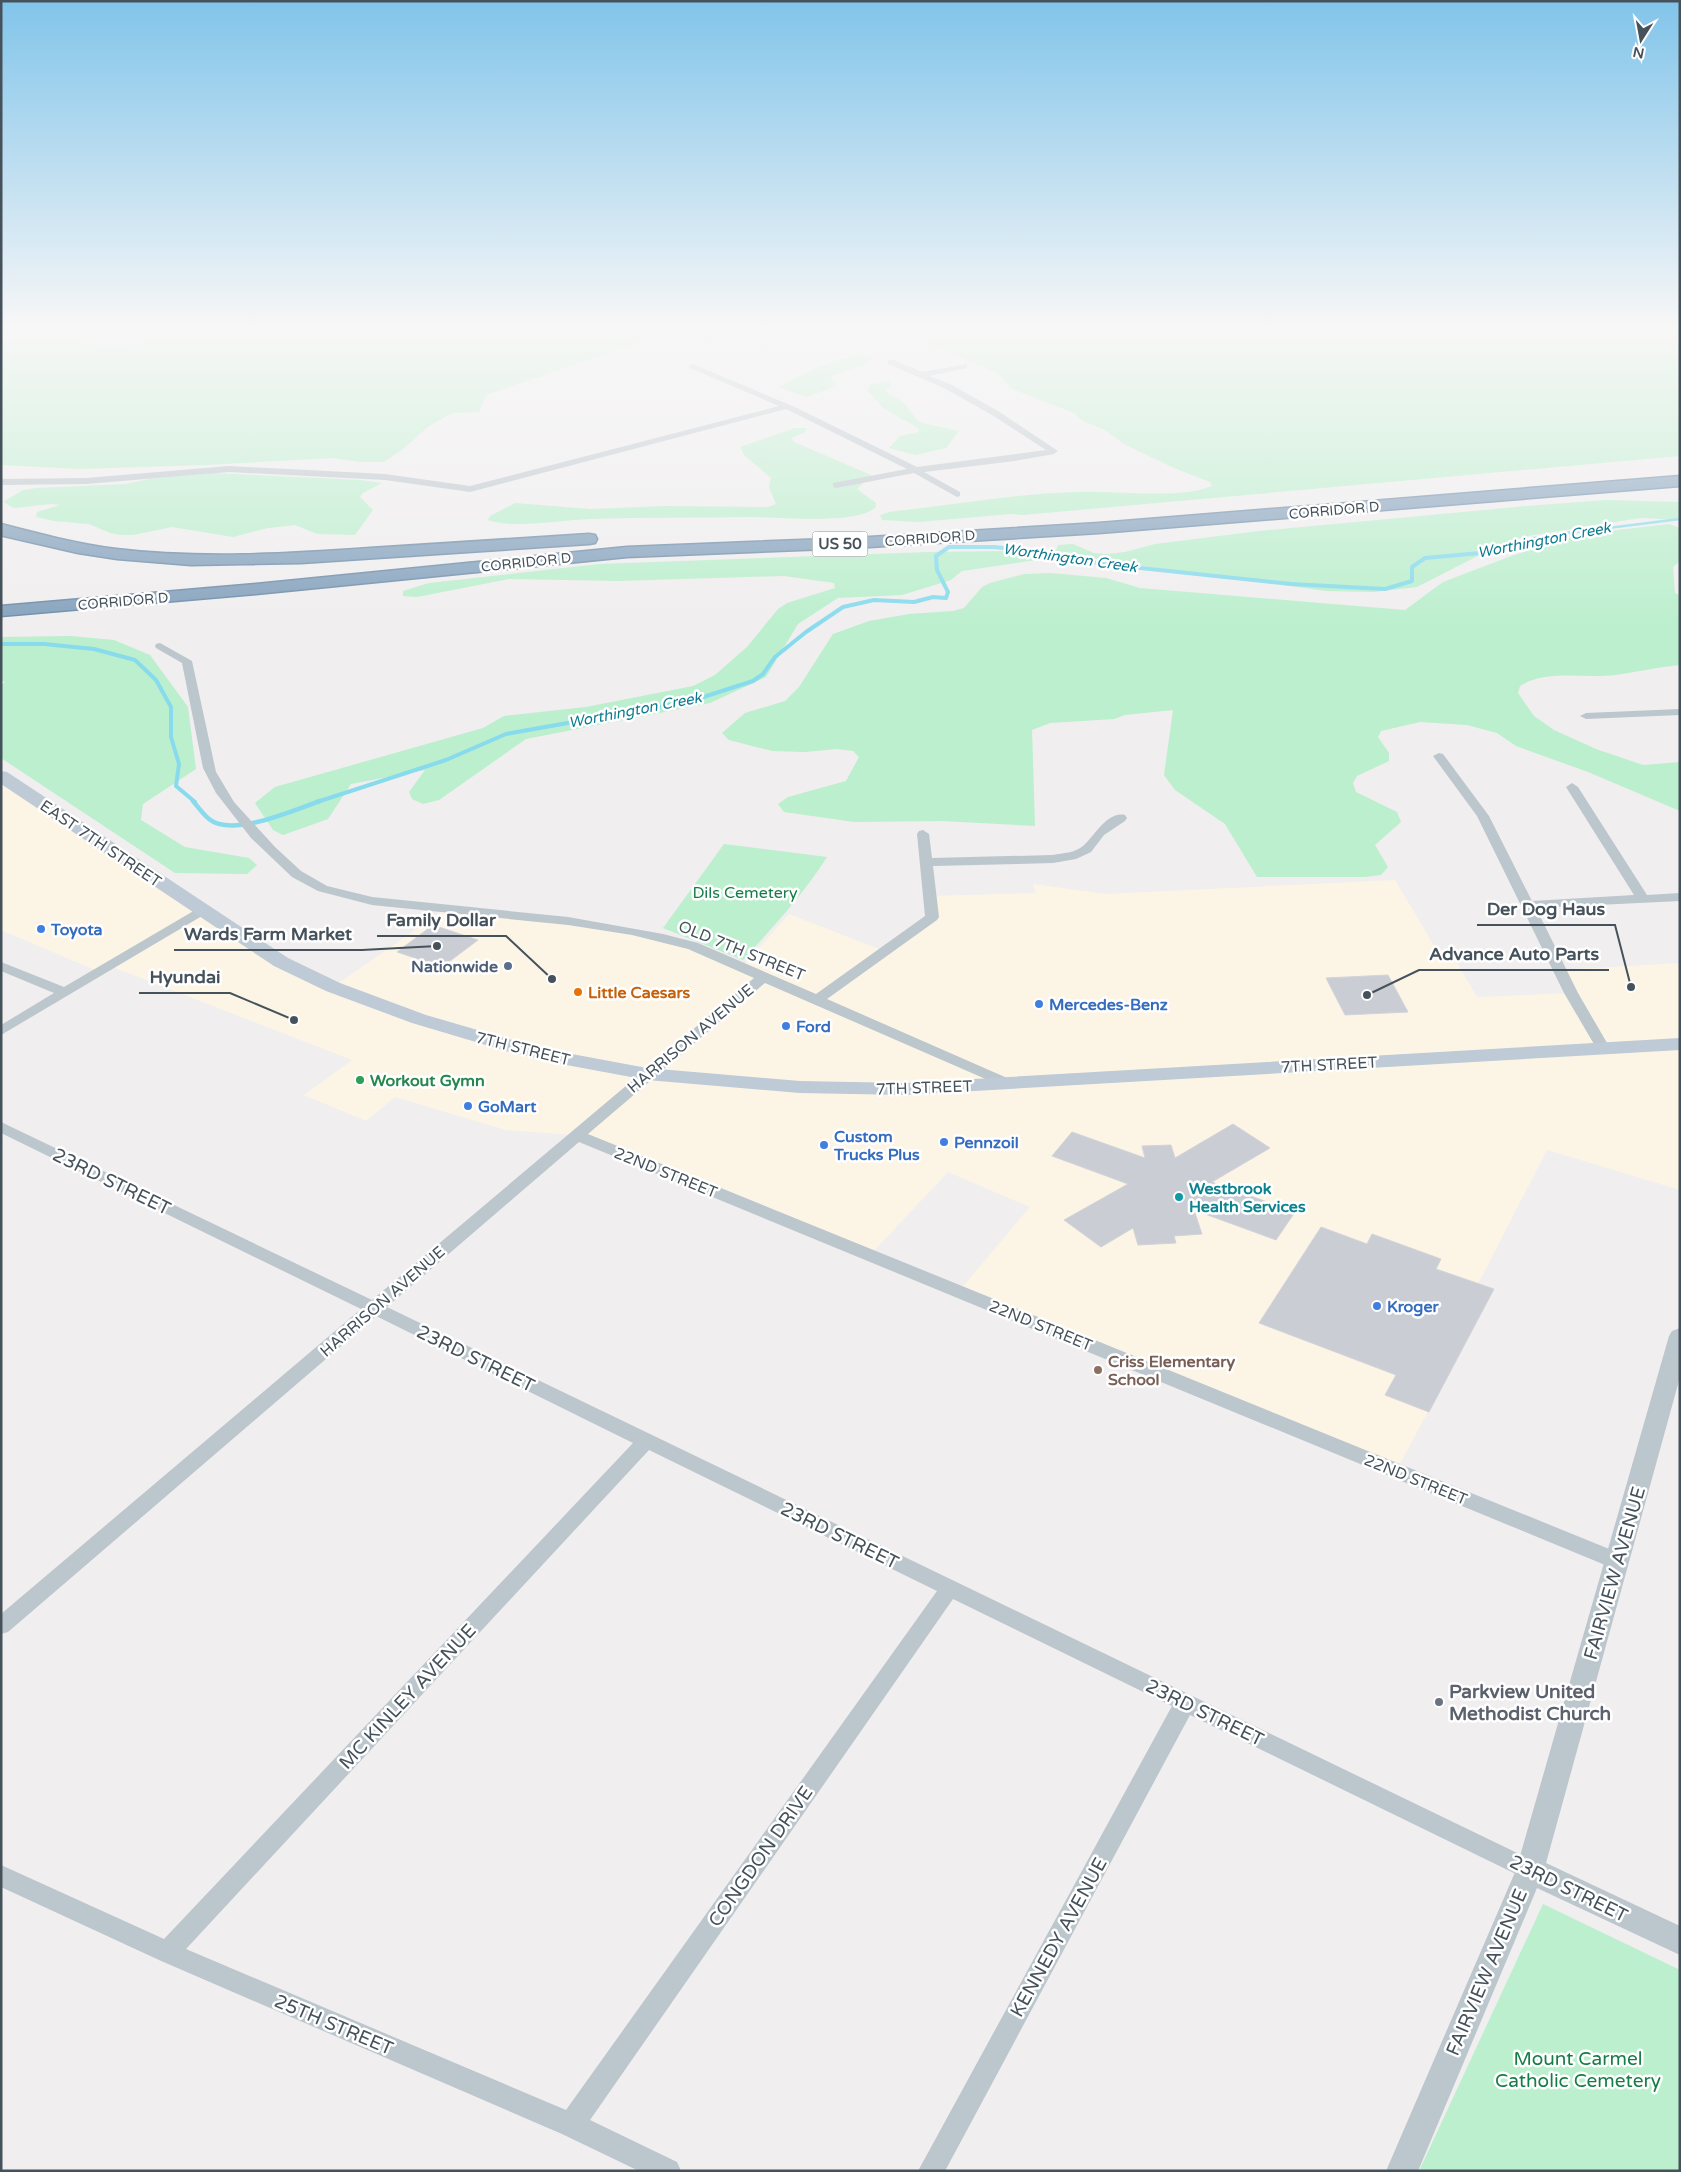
<svg xmlns="http://www.w3.org/2000/svg" width="1681" height="2172" font-family="'Varela Round',sans-serif">
<rect width="100%" height="100%" fill="#f0eeee"/>
<path fill="#fcf5e6" d="M1,776l332,211 114,-79 210,27 84,33 48,-54 95,37 47,-34 -2,-21 107,-3 -3,-9 73,10 289,-14 44,74h13l25,43 93,-4 -11,-23 121,-7v227l-133,-40 -69,134 16,5 -98,182 -442,-181 10,-5 66,-78 -82,-35 -78,83 -294,-120 -70,-5 -111,-33 -29,24 -62,-26 48,-35 -242,-94 -10,6 -99,-42z"/>
<path fill="#bbefcd" d="M64,326h41l-26,14c10,9 53,6 66,2 11,-4 21,-11 31,-16h1504v130l-657,59 -12,-1 -93,8 -36,-2 -2,-5 9,-3c62,-7 124,-18 186,-20 37,-2 105,8 137,-6l-2,-4 -36,-14 -50,-24 -19,-14 -22,-9 -9,-8 -62,-24 -15,-16 -76,-33 -29,-8h-40l-34,-4 -7,1 -7,6 -15,4 -40,-1 -45,6c-22,-15 -27,-12 -52,-6l-166,57 -7,17 -27,1 -23,13 -26,23 -19,13h-23l-29,-4 -125,7 -129,4 -77,-4v-124z
M857,355l16,2 -7,7 -34,12 -1,4 6,6 -31,11 -27,-10c25,-15 50,-26 78,-32z
M890,381l1,3 -6,7 19,12 13,17 5,3 37,8 -13,17 -31,7 -26,-7 11,-12 19,-4 -1,-4 -35,-20 -16,-18 4,-6z
M795,428h12l-2,4 -13,6 2,4 77,33 -14,14 19,14v4c-19,19 -102,9 -130,10 -52,1 -104,0 -156,2 -27,1 -79,10 -102,1l2,-4 25,-13 75,6 74,-3 104,1 8,-3 -7,-17 2,-9 -27,-23 -4,-8z
M213,473l148,7 21,3 -19,10 -3,4 13,13 -18,25 -38,-1 -22,-9 -27,3 -35,9 -61,-10 -39,8h-13l-10,-2 -21,-9 -35,-3 -18,-4 1,-5 23,-7 -8,-1 -38,4 -11,-6 20,-12 13,-2 90,-4 23,-5z
M1606,500l74,2v18l-40,-2 -112,18 -27,8 -84,43 -44,5 -47,-1 -220,-30 -50,-10 2,-6 15,-1 21,9 13,1 18,-2 30,-8 104,-13 268,-25z
M1669,524l11,4v33l-7,6 2,26 5,2v70c-22,2 -43,7 -65,10 -31,4 -68,-6 -95,11l-2,7 16,23 20,14 42,19 47,16 37,-3v49l-92,-39 -72,-26 -19,-13 -30,-8 -47,-3 -39,9 -3,6 11,16v8l-32,15 -4,7 3,9 41,20 4,10 -26,23 13,22 -7,8 -16,2h-108l-32,-53 -50,-34 -11,-15 9,-65 -48,5 -11,4 -64,4 -18,7 3,96 -93,-5 -88,1 -70,-10 -6,-8 10,-7 58,-16 13,-24 -6,-6 -16,-2 -32,3 -33,-1 -43,-11 -7,-7 23,-20 40,-12 14,-14 34,-53 36,-13 40,-7 44,-3 11,-3 18,-21 8,-4 34,-9 27,-1 55,5 34,10 265,22 38,-28 71,-27 69,-21z
M1005,551l39,8 -82,12 -11,9 -49,15 -64,3 -40,26 -32,53 -56,26 -184,36 -87,61 -16,4 -11,-5 -3,-7 16,-22 -74,14 -23,35 -45,16 -10,-5 -18,-27 20,-16 208,-59 21,-12 82,-9 107,-21 22,-11 32,-28 31,-38 9,-6 48,-15 -1,-5 -50,-7 -166,5 -109,-2 -92,18 -14,-1v-5l26,-8 170,-19 329,-12z
M71,636l43,4 36,15 38,52 8,62 -53,35 -2,16 44,27 64,11 8,7 -10,9 -72,-1 -174,-115v-73l4,-3 -4,-2v-43z
M724,844l103,13c-24,38 -54,70 -84,103l-80,-32z
M1543,1904l137,66v201h-261z"/>
<g fill="none" stroke-linecap="round" stroke-linejoin="round">
<path stroke="#88dbed" stroke-width="2.5" d="M1560,534l120,-15"/>
<path stroke="#88dbed" stroke-width="4" d="M1,644h43l50,5 41,11 21,20 15,27v30l8,27 -3,22 19,16
M317,802l129,-42 60,-26 185,-33 62,-20 10,-7 12,-17 31,-25 37,-25 31,-7 40,2 19,-5 13,1 2,-6 -11,-22 -1,-14 13,-9h45l49,5 60,12 188,20 94,5 27,-8v-14l13,-9 77,-7 31,-12 35,-6"/>
<path stroke="#88dbed" stroke-width="4.5" d="M193,801c5,6 10,13 16,18 23,19 85,-9 111,-18"/>
</g>
<path fill="#cacdd3" stroke="#d2d4d9" d="M433,925l45,15 -36,27 -45,-15z
M1388,975l20,37 -63,3 -19,-37z
M1233,1124l37,24 -58,34 83,30 -19,28 -82,-30 8,24 -28,2 2,7 -38,2 -5,-17 -32,19 -37,-27 64,-36 -76,-28 20,-24 73,26 -3,-12 29,-1 4,13z
M1321,1227l46,17 5,-10 69,25 -5,10 58,20 -65,123 -44,-17 11,-20 -137,-52z"/>
<g fill="none" stroke-linecap="round" stroke-linejoin="round">
<defs>
<path id="motorway" d="M1680,476v10l-581,47 -246,15 -226,9 -371,37 -255,22v-10l255,-22 371,-37 226,-9 246,-15z
M1,524c38,10 76,20 115,25 84,10 169,5 254,-1 73,-4 146,-9 219,-14l6,1 2,4 -2,4 -6,1 -288,19 -110,2 -74,-6 -39,-6 -74,-17 -3,-1z"/>
</defs>
<use href="#motorway" stroke="#708da9" stroke-width="3"/>
<path fill="#bcc6cd" fill-rule="evenodd" d="M888,360h6l28,12 45,-8v4l-38,8 21,8 48,27 60,40 -4,3 -39,7 -91,11 36,20v4l-3,1 -43,-24 -78,15 -3,-1v-4l74,-14 -121,-60 -316,83 -85,-12 -156,-8 -143,12 -85,1v-6l85,-1 143,-12 156,8 85,12 309,-80 -89,-38 -1,-2 4,-2 104,44 120,59 129,-17 -54,-35 -48,-27 -56,-24z
M160,643l32,18 24,111 18,30 41,45 26,24 26,15 45,11 196,20 95,17 35,9 118,51 109,-78 -8,-82 2,-3 4,-1 6,4 3,24 121,-3c10,-2 22,-2 30,-9 11,-9 24,-35 42,-31l2,3 -2,3 -21,14 -13,17 -15,7 -23,4 -120,3 6,51 -2,3 -110,79 187,82 2,3 -2,3h-10l-239,-104 -177,151 1036,421 3,6 -3,6 -7,2 -7,-2 -1031,-425 -192,165 1151,556 3,7 -3,7 -8,4 -8,-4 -332,-162 -245,456h-27l254,-465 -219,-107 -363,521 87,42 4,9h-42l-77,-37 -403,-174 -158,-73v-22l163,74 469,-496 -257,-127 -368,316 -7,2v-20l360,-305 -360,-176v-11l371,178 382,-322 -66,-29 -56,-14 -64,-10 -196,-20 -54,-14 -26,-14 -41,-39 -35,-45 -13,-25 -21,-105 -26,-15 -1,-2 1,-2zM649,1450l288,141 -371,519 -380,-161z
M1680,709v6l-94,4 -6,-3 6,-3z
M1439,753l4,1 46,62 43,85 102,-6 -68,-108 6,-4 6,4 69,108 33,-2v8l-144,7 42,85 32,55 -2,3h-10l-34,-58 -87,-177 -44,-60z
M202,906l7,4 -2,3 -206,122v-10l53,-32 -53,-22v-9l63,25z"/>
<path fill="#bcc6cd" fill-rule="evenodd" d="M1680,1328v49l-134,486 134,63v29l-143,-67 -119,283h-32l130,-301 153,-534 3,-5z"/>
<path fill="#becad5" fill-rule="evenodd" d="M1,771l6,1 281,186 52,25 86,32 86,25 49,12 86,16 153,13 105,2 775,-45v12l-775,45 -105,-2 -153,-13 -86,-16 -55,-13 -94,-28 -86,-32 -52,-25 -273,-182z"/>
<use href="#motorway" fill="#85a2bd" fill-rule="evenodd"/>
</g>
<linearGradient id="sky" x2="0" y2="1"><stop stop-color="#81c4ea"/><stop offset="0.52" stop-color="#f8f7f7"/><stop offset="1" stop-color="#f8f7f7" stop-opacity="0"/></linearGradient>
<rect width="1681" height="630" fill="url(#sky)"/>
<g fill="#3f7fe0" stroke="#fff" stroke-width="2">
<circle cx="41" cy="929" r="5"/>
<circle cx="1039" cy="1004" r="5"/>
<circle cx="786" cy="1026" r="5"/>
<circle cx="468" cy="1106" r="5"/>
<circle cx="944" cy="1142" r="5"/>
<circle cx="824" cy="1145" r="5"/>
<circle cx="1377" cy="1306" r="5"/>
</g>
<circle fill="#5c6f8a" stroke="#fff" stroke-width="2" cx="508" cy="966" r="5"/>
<circle fill="#e8710a" stroke="#fff" stroke-width="2" cx="578" cy="992" r="5"/>
<circle fill="#2e9e5b" stroke="#fff" stroke-width="2" cx="360" cy="1080" r="5"/>
<circle fill="#0f9aa8" stroke="#fff" stroke-width="2" cx="1179" cy="1197" r="5"/>
<circle fill="#8d6e63" stroke="#fff" stroke-width="2" cx="1098" cy="1370" r="5"/>
<circle fill="#6b7280" stroke="#fff" stroke-width="2" cx="1439" cy="1702" r="5"/>
<g text-anchor="middle" stroke-width="5" stroke-linejoin="round" paint-order="stroke">
<g font-size="14" fill="#46525b" stroke="#fff">
<text transform="translate(1334 510) rotate(-5)" y="5">CORRIDOR D</text>
<text transform="translate(930 538) rotate(-4)" y="5">CORRIDOR D</text>
<text transform="translate(526 562) rotate(-6)" y="5">CORRIDOR D</text>
<text transform="translate(123 601) rotate(-5)" y="5">CORRIDOR D</text>
</g>
<g font-size="15" font-style="italic" fill="#0c7b92" stroke="#fff">
<text transform="translate(1544 540) rotate(-11)" y="5">Worthington Creek</text>
<text transform="translate(1070 558) rotate(8)" y="5">Worthington Creek</text>
<text transform="translate(635 710) rotate(-11)" y="5">Worthington Creek</text>
</g>
<rect fill="#fff" stroke="#7e868c" stroke-width="1" x="812.5" y="531.5" width="55" height="25" rx="4"/>
<g font-size="15" font-weight="bold" fill="#46525b">
<text x="840" y="549">US 50</text>
</g>
<g font-size="16" fill="#46525b" stroke="#fff">
<text transform="translate(101 843) rotate(34)" y="6">EAST 7TH STREET</text>
<text transform="translate(742 950) rotate(22)" y="6">OLD 7TH STREET</text>
<text transform="translate(690 1038) rotate(-40)" y="6">HARRISON AVENUE</text>
<text transform="translate(523 1048) rotate(14)" y="6">7TH STREET</text>
<text transform="translate(1329 1064) rotate(-3)" y="6">7TH STREET</text>
<text transform="translate(924 1087) rotate(-2)" y="6">7TH STREET</text>
<text transform="translate(666 1172) rotate(22)" y="6">22ND STREET</text>
<text transform="translate(382 1301) rotate(-41)" y="6">HARRISON AVENUE</text>
<text transform="translate(1041 1325) rotate(22)" y="6">22ND STREET</text>
<text transform="translate(1416 1479) rotate(22)" y="6">22ND STREET</text>
</g>
<g font-size="16" fill="#167d46" stroke="#fff">
<text x="745" y="898">Dils Cemetery</text>
</g>
<g font-size="16" font-weight="bold" fill="#366cbe" stroke="#fff" text-anchor="start">
<text x="51" y="935">Toyota</text>
<text x="1049" y="1010">Mercedes-Benz</text>
<text x="796" y="1032">Ford</text>
<text x="478" y="1112">GoMart</text>
<text x="834" y="1142">Custom<tspan x="834" dy="18">Trucks Plus</tspan></text>
<text x="954" y="1148">Pennzoil</text>
<text x="1387" y="1312">Kroger</text>
</g>
<g font-size="16" font-weight="bold" fill="#4e5e75" stroke="#fff" text-anchor="end">
<text x="498" y="972">Nationwide</text>
</g>
<g font-size="16" font-weight="bold" fill="#c56008" stroke="#fff" text-anchor="start">
<text x="588" y="998">Little Caesars</text>
</g>
<g font-size="16" font-weight="bold" fill="#27864d" stroke="#fff" text-anchor="start">
<text x="370" y="1086">Workout Gymn</text>
</g>
<g font-size="16" font-weight="bold" fill="#0d838f" stroke="#fff" text-anchor="start">
<text x="1189" y="1194">Westbrook<tspan x="1189" dy="18">Health Services</tspan></text>
</g>
<g font-size="16" font-weight="bold" fill="#785e54" stroke="#fff" text-anchor="start">
<text x="1108" y="1367">Criss Elementary<tspan x="1108" dy="18">School</tspan></text>
</g>
<g font-size="19" fill="#46525b" stroke="#fff">
<text transform="translate(112 1181) rotate(26)" y="7">23RD STREET</text>
<text transform="translate(476 1358) rotate(26)" y="7">23RD STREET</text>
<text transform="translate(840 1535) rotate(26)" y="7">23RD STREET</text>
<text transform="translate(1614 1573) rotate(-74)" y="7">FAIRVIEW AVENUE</text>
<text transform="translate(407 1696) rotate(-47)" y="7">MC KINLEY AVENUE</text>
<text transform="translate(1205 1712) rotate(26)" y="7">23RD STREET</text>
<text transform="translate(760 1856) rotate(-55)" y="7">CONGDON DRIVE</text>
<text transform="translate(1569 1888) rotate(26)" y="7">23RD STREET</text>
<text transform="translate(1058 1937) rotate(-61)" y="7">KENNEDY AVENUE</text>
<text transform="translate(1486 1972) rotate(-67)" y="7">FAIRVIEW AVENUE</text>
<text transform="translate(334 2024) rotate(23)" y="7">25TH STREET</text>
</g>
<g font-size="19" font-weight="bold" fill="#5b616d" stroke="#fff" text-anchor="start">
<text x="1449" y="1698">Parkview United<tspan x="1449" dy="22">Methodist Church</tspan></text>
</g>
<g font-size="19" fill="#167d46" stroke="#fff">
<text x="1578" y="2065">Mount Carmel<tspan x="1578" dy="22">Catholic Cemetery</tspan></text>
</g>
</g>
<path fill="none" stroke="#46525b" stroke-width="2" d="M1631 987L1615 925H1477M552 979L506 936H377M437 946L362 950H174M1367 995L1419 970H1609M294 1020L230 993H139"/>
<g fill="#46525b" stroke="#fff" stroke-width="2">
<circle cx="1631" cy="987" r="5"/>
<circle cx="552" cy="979" r="5"/>
<circle cx="437" cy="946" r="5"/>
<circle cx="1367" cy="995" r="5"/>
<circle cx="294" cy="1020" r="5"/>
</g>
<g font-size="18" text-anchor="middle" font-weight="bold" fill="#46525b" stroke="#fff" stroke-width="5" stroke-linejoin="round" paint-order="stroke">
<text x="1546" y="915">Der Dog Haus</text>
<text x="441" y="926">Family Dollar</text>
<text x="268" y="940">Wards Farm Market</text>
<text x="1514" y="960">Advance Auto Parts</text>
<text x="185" y="983">Hyundai</text>
</g>
<rect width="1681" height="2172" fill="none" stroke="#46525b" stroke-width="5"/>
<g transform="translate(1641 40) rotate(191)" stroke="#ffffff" stroke-width="4" paint-order="stroke">
<path d="M0-4L9 19L0 12L-9 19Z" fill="#46525b"/>
<text y="-8" font-size="14" font-weight="bold" text-anchor="middle" fill="#46525b">N</text>
</g>
</svg>
